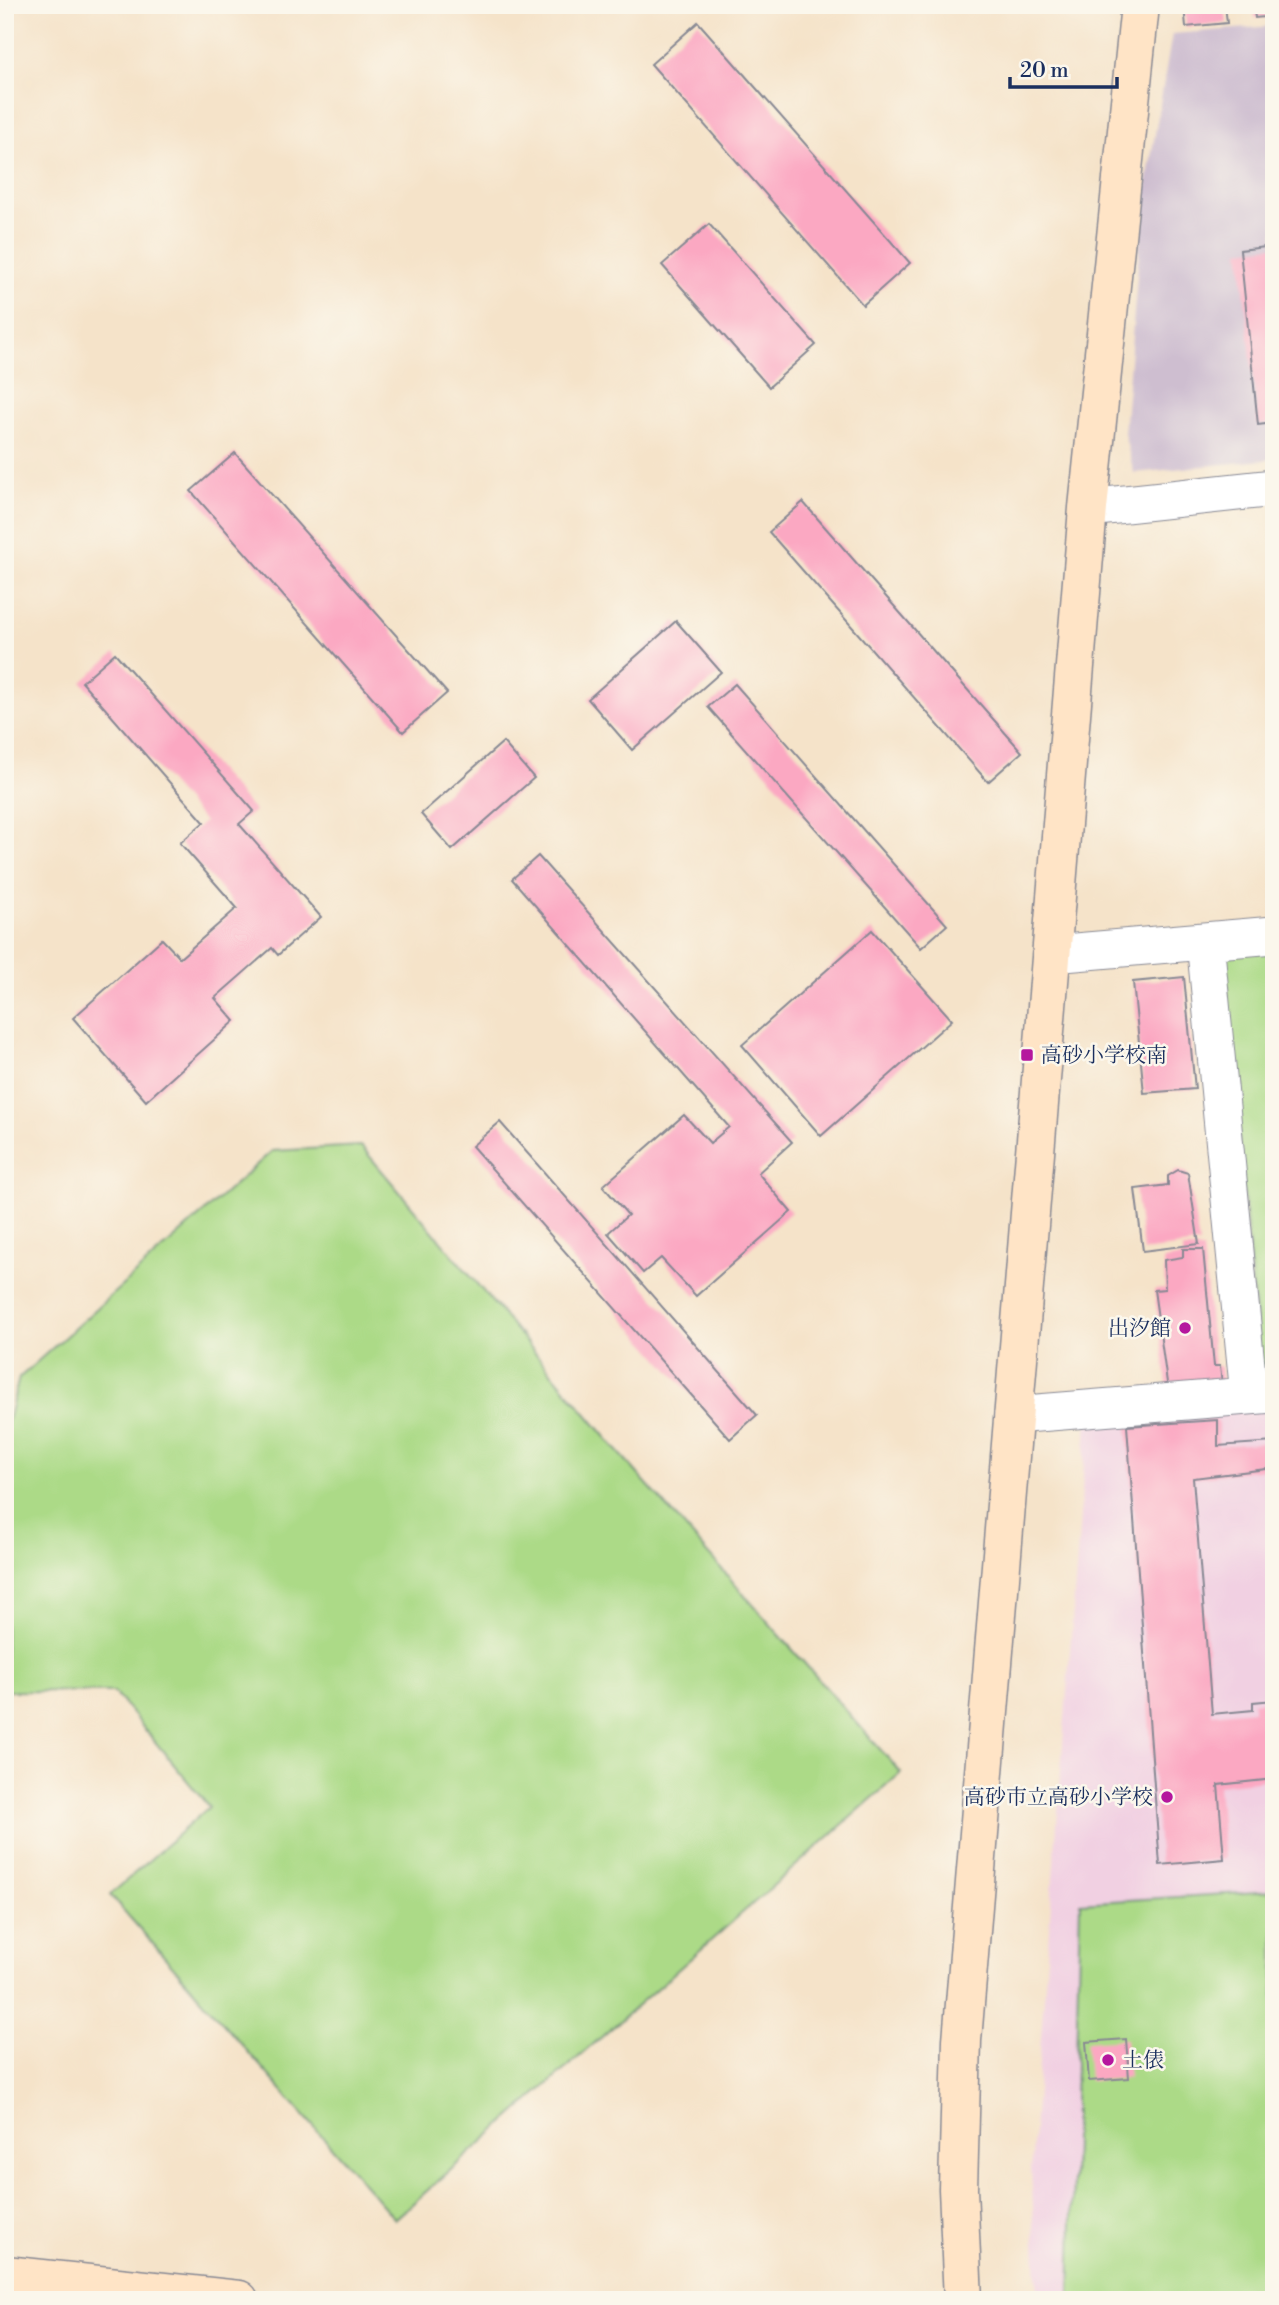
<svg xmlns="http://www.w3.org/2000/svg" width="1279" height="2305" font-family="'Libre Bodoni','Noto Serif JP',serif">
<rect width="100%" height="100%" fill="#fbf7ec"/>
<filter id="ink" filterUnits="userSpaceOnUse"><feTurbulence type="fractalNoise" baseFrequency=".0143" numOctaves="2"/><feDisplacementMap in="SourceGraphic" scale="14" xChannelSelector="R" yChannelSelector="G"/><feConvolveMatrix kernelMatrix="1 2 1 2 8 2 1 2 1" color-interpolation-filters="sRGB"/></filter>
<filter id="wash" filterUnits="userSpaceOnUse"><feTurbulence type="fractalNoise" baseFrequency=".00686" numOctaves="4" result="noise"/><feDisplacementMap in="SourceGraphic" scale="28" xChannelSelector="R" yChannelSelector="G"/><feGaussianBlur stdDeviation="1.57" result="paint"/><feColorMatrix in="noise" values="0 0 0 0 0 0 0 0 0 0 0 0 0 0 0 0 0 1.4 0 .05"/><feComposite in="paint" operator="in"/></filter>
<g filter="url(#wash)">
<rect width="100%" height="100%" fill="#f5e3c9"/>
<path fill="#f1d0e2" d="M1274,1406v894h-236l-7,-130 56,-746z"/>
<path fill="#cebed0" d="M1274,26v433l-140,14 -10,-40 19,-228 29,-171z"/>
<path fill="#acda87" stroke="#648472" stroke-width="2" d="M1274,949v428l-14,-8 -39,-417z
M361,1146l255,303 285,324 -506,446 -285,-324 99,-88 -95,-115 -109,-1v-259l14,-54 253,-227z
M1274,1891v409h-204l10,-397z"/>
<g id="blocks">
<path fill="#fba8c2" d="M1184,5h41l2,18 -41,4z
M1253,5h21v11l-19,2z
M698,22l212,241 -47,42 -212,-241z
M709,224l107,121 -47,42 -107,-122z
M1274,246v177l-16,2 -18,-175z
M235,453l212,240 -44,39 -212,-241z
M803,502l219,250 -34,30 -219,-250z
M676,621l45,51 -89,78 -44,-51z
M115,653l139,158 -15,13 82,93 -43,38 -6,-7 -57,50 20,23 -89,80 -73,-83 89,-79 18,19 57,-50 -57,-65 24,-21 -122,-140z
M735,684l212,241 -26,23 -213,-241z
M503,742l31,36 -82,72 -31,-36z
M538,856l254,286 -34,31 33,39 -95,84 -35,-38 -18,15 -35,-40 20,-18 -25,-29 81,-71 26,28 19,-16 -217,-248z
M872,930l80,90 -131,116 -79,-91z
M1184,977l11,112 -51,4 -11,-111z
M500,1122l257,293 -27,24 -258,-293z
M1178,1170l10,3 11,71 -56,7 -8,-62 33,-4v-9z
M1183,1249h20l11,117h6l2,18 -54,6 -14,-100 11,-1 -1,-29 19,-3z
M1218,1420v26l56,-4v26l-81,10 19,236 41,-4v-8l21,-2v79l-56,6 6,74 -64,6 -33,-439z
M1126,2039l3,39 -40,3 -3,-39z"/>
</g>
</g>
<g filter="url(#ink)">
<use href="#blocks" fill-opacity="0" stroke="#888994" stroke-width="2"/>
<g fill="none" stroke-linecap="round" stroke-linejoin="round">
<defs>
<path id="street" d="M1088,508l186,-20
M1205,941l44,455
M1052,954l222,-19
M1013,1415l260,-21"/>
<path id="secondary" d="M5,2275l234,25
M963,2300l-5,-111 4,-149 126,-1532 52,-503"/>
</defs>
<use href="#street" stroke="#888994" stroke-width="39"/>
<use href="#secondary" stroke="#888994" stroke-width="41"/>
<use href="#street" stroke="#fff" stroke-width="37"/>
<use href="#secondary" stroke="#ffe4c6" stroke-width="38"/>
</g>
</g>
<g fill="#b5179e" stroke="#fbf7ec" stroke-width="2.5">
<rect x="1020" y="1048" width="14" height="14" rx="3.5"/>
<circle cx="1185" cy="1328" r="7"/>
<circle cx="1167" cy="1797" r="7"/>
<circle cx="1108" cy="2060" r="7"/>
</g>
<g text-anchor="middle" stroke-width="5" stroke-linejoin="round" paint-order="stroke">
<g font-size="21" fill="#1b2f5e" stroke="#fbf7ec" text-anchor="start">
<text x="1041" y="1062">高砂小学校南</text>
<text x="1171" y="1335" text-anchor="end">出汐館</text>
<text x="1153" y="1804" text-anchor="end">高砂市立高砂小学校</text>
<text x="1122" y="2067">土俵</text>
</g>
</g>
<rect width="1279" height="2305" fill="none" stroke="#fbf7ec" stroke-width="28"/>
<path d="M1010 77v10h107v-10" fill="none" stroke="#1b2f5e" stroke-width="3.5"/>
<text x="1020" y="77" font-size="21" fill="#1b2f5e" stroke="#fbf7ec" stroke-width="5" paint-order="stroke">20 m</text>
</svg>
